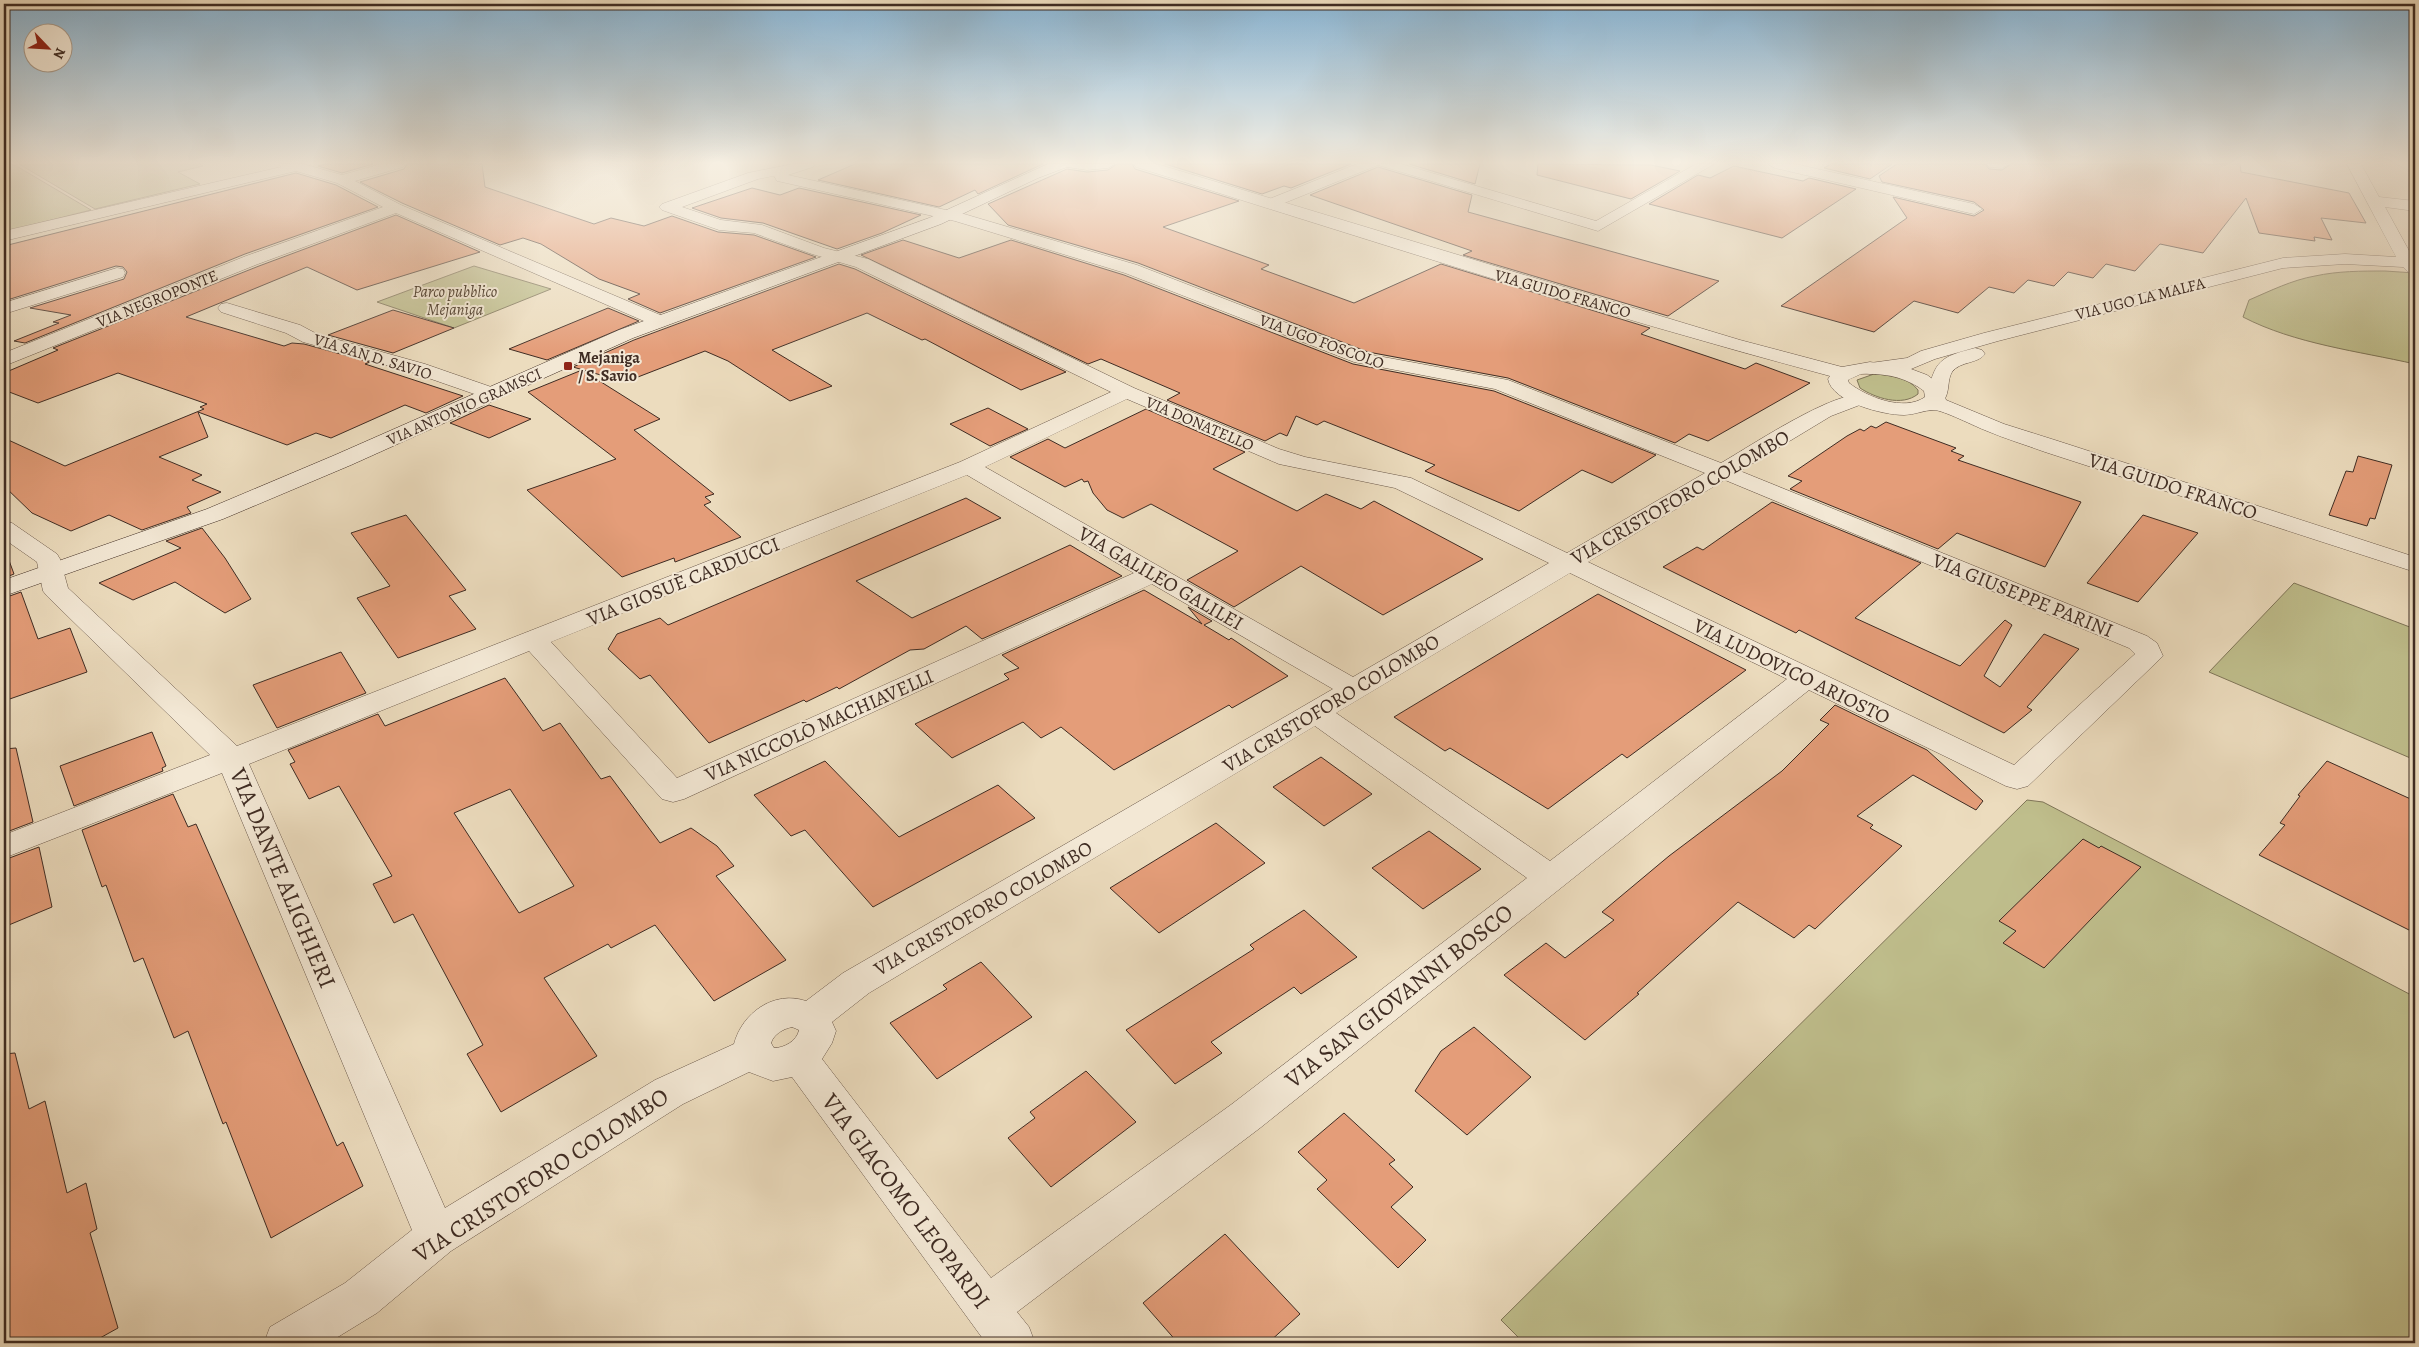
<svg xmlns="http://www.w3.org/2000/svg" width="2419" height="1347" font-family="Alegreya,serif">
<rect width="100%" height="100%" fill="#ecdcbe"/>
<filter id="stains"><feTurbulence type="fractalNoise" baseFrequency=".004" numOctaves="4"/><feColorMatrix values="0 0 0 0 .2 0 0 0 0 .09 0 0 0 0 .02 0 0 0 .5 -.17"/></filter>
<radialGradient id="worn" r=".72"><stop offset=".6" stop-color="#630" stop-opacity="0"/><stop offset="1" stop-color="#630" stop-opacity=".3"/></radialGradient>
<path fill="#bfbe8c" stroke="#7f7558" d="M4,164h9l78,46 -87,22z
M19,164h181l3,2 -25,6 22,12 -105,25z
M474,266l77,23 -97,39 -77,-26z
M2385,271l30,2v91c-57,-13 -120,-20 -172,-47l6,-17c21,-9 43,-20 66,-24 23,-5 46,-5 70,-5z
M1874,374c16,1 34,3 44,16v4c-16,13 -43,4 -58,-6l-3,-8z
M2294,583l121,46v131l-206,-88z
M2027,800l16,2 372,195v346h-891l-23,-23z"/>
<path fill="#e49d79" stroke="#3f2c23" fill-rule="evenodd" d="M325,164h48l-31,9 -24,-7z
M407,164h75l3,23 109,37 17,-6 33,8 28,-10 46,16 36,3 62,22 -156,56 -32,-14 12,-5 -41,-15 -58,-35 -18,-6 -23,7 -98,-42 -42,-21 44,-13z
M855,164h188l-65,30 -3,-4 -36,17 -121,-27z
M1117,164h15l3,5 104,32 -76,26 106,38 -8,4 93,34 87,-39 209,64 -9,6 104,35 11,-6 54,20 -102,58 -19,-7 -14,9 -167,-65 -140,-26 -230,-89 -130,-38 -20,-21 79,-35 20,3 21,-2z
M1165,164h186l-60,24 -7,-2 -22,8z
M1409,164h71l-5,20z
M1538,164l113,1 29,6 -49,28 -94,-24z
M1831,164h61l-22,15 -46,-11z
M1897,164h88l4,5 13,1 9,-6h229l1,8 108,21 17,30 -45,-5 11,22 -18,-3 1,4 -56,-8 -13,-35 -43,55 -43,-9 -25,27 -29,-7 -13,14 -25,-6 -14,14 -26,-6 -14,13 -25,-6 -31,26 -44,-12 -40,31 -93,-26 126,-88 -14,-21 81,19 10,-6 -10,-8 -92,-20 -3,-6z
M1734,166l69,15 6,-3 47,11 -74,49 -133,-34 49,-29 12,3z
M1378,167l94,28 -4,17 251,69 -51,35 -205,-61 9,-4 -162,-56z
M296,173l40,12 42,22 -133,47 -220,89 -11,-2 45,-18 -6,-1 18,-7 -41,-7 94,-29 3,-7 -4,-5 -7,-1 -112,35v-55z
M752,188l28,7 19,-7 122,27 -39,18 -45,16 -74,-26 -42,-5 -29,-10z
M396,215l84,37 -123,38 -50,-23 -121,50 98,29 8,-3 12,1 66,18 -5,2 98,32 -37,17 -21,-8 -74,33 -15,-5 -29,12 -89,-33 10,25 -49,20 43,18 -10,5 29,12 -34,15 4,6 -49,17 -33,-15 -38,16 -39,-18 -28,-27v-48l61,28 139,-57 -4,-2 7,-3 -89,-31 -80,30 -34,-13v-17l54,-23 -5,-2 206,-82z
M903,240l56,18 52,-18 113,35 229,89 141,27 162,64 -44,28 -30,-13 -63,41 -94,-40 10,-6 -111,-44 -7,4 -21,-9 -9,20 -7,-3 -15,8 -98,-41 13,-7 -79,-34 -13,5 -227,-109z
M839,264l16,5 211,103 -45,18 -96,-51 -3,1 -55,-27 -95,37 60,36 -42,15 -62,-40 -23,-10 -80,31 -52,-15 61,-27z
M608,308l31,13 -92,39 -38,-11z
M393,310l61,18 -61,25 -65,-18z
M582,370l78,49 -26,11 80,64 -9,3 6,5 -7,3 37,32 -66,25 -1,-4 -52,19 -95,-87 89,-31 -88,-67z
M489,405l42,14 -42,19 -39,-15z
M988,408l40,21 -38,17 -40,-22z
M1146,409l99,43 -32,17 84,42 29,-17 35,15 13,-8 109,58 -100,56 -82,-49 -67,41 -47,-27 51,-29 -87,-47 -28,14 -16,-8 -14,-17 -5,-12 -4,1 -2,-3 -17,8 -55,-30 38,-18 17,9z
M1886,422l70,26 -5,3 13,5 -6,4 123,42 -36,65 -88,-34 -19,16 -148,-60 12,-8 -14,-5 59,-40 13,-7 4,2 7,-5 5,2z
M2358,456l34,9 -17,54 -5,-1 -3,8 -38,-11 17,-44 7,1z
M966,498l35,20 -145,63 56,37 158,-73 52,31 -140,63 -16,-13 -42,23 -14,1 -71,39 -2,-2 -31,15 -2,-2 -95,43 -59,-68 -10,4 -32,-30 9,-15 43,-16 8,7z
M1772,502l149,61 -66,55 105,48 45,-46 7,5 -28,51 16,11 44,-53 35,15 -52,58 5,3 -28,23 -205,-103 -3,3 -133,-66 34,-20 6,3z
M406,515l60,75 -17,6 27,33 -78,29 -41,-60 33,-12 -39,-53z
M2143,515l55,18 -60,69 -51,-19z
M202,528l23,30 26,41 -26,14 -50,-31 -42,18 -34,-17 82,-35 -15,-7z
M4,555h3l7,19 -10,4z
M1144,590l58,34 -14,-17 24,14 -8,4 25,15 2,-2 57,38 -56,32 -3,-3 -115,65 -53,-43 -20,11 -18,-16 -71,36 -37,-34 94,-45 -5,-5 15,-6 -17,-13z
M21,592l17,47 32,-11 17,44 -83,29v-103z
M1598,594l148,76 -119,88 -5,-4 -74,55 -98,-61 -5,3 -51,-34z
M341,652l25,41 -89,35 -24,-43z
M505,678l38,53 17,-8 41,56 9,-3 50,67 31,-15 26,18 17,20 -18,10 70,84 -72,41 -59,-76 -44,23 -3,-4 -64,34 53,78 -96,56 -34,-58 16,-9 -70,-131 -19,9 -21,-39 19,-8 -53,-90 -30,13 -19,-35 5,-2 -7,-12 90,-36 7,12zM510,789l64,97 -55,27 -65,-100z
M1835,705l92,45 56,51 -7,9 -63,-35 -56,41 16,9 -3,3 32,18 -87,83 -6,-4 -15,13 -56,-36 -101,91 2,1 -54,46 -81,-65 42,-32 19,15 49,-38 -12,-8 67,-56 113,-85 47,-47 -9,-4z
M152,732l14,34 -4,2 1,3 -89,35 -14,-40z
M16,748l17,74 -29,11v-84z
M1321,757l51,37 -48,32 -51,-39z
M825,761l74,76 99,-52 37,33 -162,89 -68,-77 -14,6 -37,-41z
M2327,761l88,40v132l-156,-78 26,-30 -5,-2 20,-27 -2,-1z
M173,794l15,33 8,-3 141,322 6,-4 20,44 -92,52 -45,-116 -3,2 -35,-93 -14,7 -31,-80 -9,4 -28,-77 -4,2 -20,-57z
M1216,823l49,40 -106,70 -49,-45z
M1429,831l52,38 -58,40 -51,-41z
M2083,839l16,9 2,-2 40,21 -97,101 -41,-25 13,-12 -17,-10z
M39,847l13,60 -48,20v-67z
M1304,910l53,47 -56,37 -7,-7 -83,55 11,11 -47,31 -49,-54 128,-81 -4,-4z
M981,962l51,55 -95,62 -47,-56 57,-34 -4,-4z
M1474,1027l57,50 -64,58 -52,-44 26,-40z
M15,1053l14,56 16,-8 22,92 19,-10 11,46 -7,4 28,95 -27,15h-87v-289z
M1086,1071l50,51 -85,65 -43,-49 27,-20 -5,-6z
M1344,1113l51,47 -6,4 24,23 -22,20 35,33 -28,28 -81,-79 10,-9 -29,-28z
M1225,1234l75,80 -32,29h-90l-35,-40z"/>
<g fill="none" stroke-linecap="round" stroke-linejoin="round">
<defs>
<path id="minor" d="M279,164h24l39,11 39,-11h24l-2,3 -48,14 46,24 264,112 3,4 -3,4h-12l-257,-112 -138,51 -254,102v-13l242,-97 137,-49 -46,-24 -41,-12 -292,70v-10l277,-64z
M793,164h22l-2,3 -25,8 176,39 173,51 230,89 141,26 213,83c28,-16 116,-75 144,-68l3,4 -3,4 -34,13 -91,55 407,165 10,7 6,13 -135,130 -11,3 -11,-3 -197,-96 -549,438 -243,184 12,15 6,16h-49l-194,-266 -19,4 -24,-9 -66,32 -232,147 -74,62 -49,30h-64l6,-16 75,-44 67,-53 -190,-457 -218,85v-23l206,-80 -163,-159 -4,-5 -6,-29 -33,-23v-18l8,2 45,31 3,5 8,29 169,158 723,-284 151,-70 -255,-125 -44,-13 -58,-21 -35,-3 -57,-20 -3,-3 3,-3 86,-31zM774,176l3,5 5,1 173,39 170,52 229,89 141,27 210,84 -138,80 -156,-75 -106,-21 -26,-8 -145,-61 -266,-129 -44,-11 -62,-23 -41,-5 -39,-13 76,-28zM1127,399l152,65 116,24 154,75 -196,114 -368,-210zM967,475l167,98 -457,205 -126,-136zM1725,480l404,168 6,6 -121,111 -426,-203zM1570,573l217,106 -237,182 -214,-148zM1152,584l181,105 -490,284 -37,28c-32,-11 -64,12 -72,43l-79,36 -210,128 -196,-444 280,-113 133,148 11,3 11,-3zM1315,726l212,152 -295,226 -241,174 -169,-219 10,-16 4,-12 -4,-9 37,-29zM792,1027l7,3c-2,11 -15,18 -25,18l-3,-5c3,-9 12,-14 21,-16z
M1357,164h44l195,57 100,-57h18l-116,67 -220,-66 -101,41 -5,2 -8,-5 3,-3z
M1768,164h27l179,40 8,5 -8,5 -199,-46z
M1987,164h22l-7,4 -13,-1z
M2347,164h14l18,33 36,4v10l-30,-4 28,51h2v16l-6,-1 -6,-6 -58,-3 -62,4 -285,73 -63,18 -24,10 -41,5 -7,-2 -3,-4 3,-4 44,-6 14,-7 63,-18 299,-75 62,-4 51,3z
M117,268l6,1 2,4 -2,4 -119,37v-11z
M227,303l73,22 17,9 108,30 72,25 3,4 -3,4 -7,2 -7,-2 -72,-25 -108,-30 -17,-9 -65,-21 -3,-4 3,-4z
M1975,348l7,2 3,4c-7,10 -25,7 -33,18 -5,8 -2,20 -8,28l-7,2 -7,-2 -3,-4c8,-35 12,-39 48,-48z"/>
<path id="tertiary" d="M1134,164h23l583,176 102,27 28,-5 41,7 16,6 14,10 5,15 58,24 57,18 354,115v15l-370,-120c-19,-7 -39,-13 -58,-21 -11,-4 -44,-21 -53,-21 -10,0 -20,5 -30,5 -21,0 -72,-13 -76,-36l2,-3c-233,-62 -463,-137 -694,-209zM1861,374c23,-1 45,3 63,17l1,6c-21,15 -58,0 -76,-14l-1,-3z"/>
<path id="secondary" d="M1048,164h67l-7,4 -21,2 -20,-3 -29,11 -97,46 -308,114 -282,127 -128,54 -219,77v-16l203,-71 128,-54 284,-125 310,-112z"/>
</defs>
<use href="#minor" stroke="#6a584a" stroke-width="1"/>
<use href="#tertiary" stroke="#6a584a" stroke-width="1"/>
<use href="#secondary" stroke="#3f2c23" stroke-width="1"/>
<use href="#minor" fill="#f3e8d5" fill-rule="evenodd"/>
<use href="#tertiary" fill="#f3e8d5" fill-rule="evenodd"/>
<use href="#secondary" fill="#f3e8d5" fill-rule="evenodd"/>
</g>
<linearGradient id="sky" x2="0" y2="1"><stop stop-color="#89b6d6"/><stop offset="0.46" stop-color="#f6efe2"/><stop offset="1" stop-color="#f6efe2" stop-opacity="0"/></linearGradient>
<rect width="2419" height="353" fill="url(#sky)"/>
<rect fill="#8f2418" stroke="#f3e8d5" stroke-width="2" x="563" y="361" width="10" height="10" rx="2.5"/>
<g text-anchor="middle" stroke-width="4" stroke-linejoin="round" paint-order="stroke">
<g font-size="16" font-style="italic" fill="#594938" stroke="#f3e8d5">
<text x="455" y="297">Parco pubblico<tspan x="455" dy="18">Mejaniga</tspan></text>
</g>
<g font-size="16" fill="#3f2c23" stroke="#f3e8d5">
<text transform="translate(1563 293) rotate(16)" y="6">VIA GUIDO FRANCO</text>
<text transform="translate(157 298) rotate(-22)" y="6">VIA NEGROPONTE</text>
<text transform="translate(2140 298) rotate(-14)" y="6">VIA UGO LA MALFA</text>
<text transform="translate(1322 341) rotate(20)" y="6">VIA UGO FOSCOLO</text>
<text transform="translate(373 356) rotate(17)" y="6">VIA SAN D. SAVIO</text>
<text transform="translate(464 406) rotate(-24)" y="6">VIA ANTONIO GRAMSCI</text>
<text transform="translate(1200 423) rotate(23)" y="6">VIA DONATELLO</text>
</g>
<g font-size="16" font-weight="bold" fill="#3f2c23" stroke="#f3e8d5" text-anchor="start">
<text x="578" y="363">Mejaniga<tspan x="578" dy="18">/ S. Savio</tspan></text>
</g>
<g font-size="20" fill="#3f2c23" stroke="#f3e8d5">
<text transform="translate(2173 486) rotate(18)" y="7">VIA GUIDO FRANCO</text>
<text transform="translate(1680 497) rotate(-30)" y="7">VIA CRISTOFORO COLOMBO</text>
<text transform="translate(1161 578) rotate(30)" y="7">VIA GALILEO GALILEI</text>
<text transform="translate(683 581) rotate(-22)" y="7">VIA GIOSUÈ CARDUCCI</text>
<text transform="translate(2023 595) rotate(22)" y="7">VIA GIUSEPPE PARINI</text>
<text transform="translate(1792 671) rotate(26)" y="7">VIA LUDOVICO ARIOSTO</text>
<text transform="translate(1331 703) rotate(-31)" y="7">VIA CRISTOFORO COLOMBO</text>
<text transform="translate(819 725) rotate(-24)" y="7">VIA NICCOLÒ MACHIAVELLI</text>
<text transform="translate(983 908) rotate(-30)" y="7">VIA CRISTOFORO COLOMBO</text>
</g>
<g font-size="24" fill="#3f2c23" stroke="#f3e8d5">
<text transform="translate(283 878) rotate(67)" y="8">VIA DANTE ALIGHIERI</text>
<text transform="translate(1399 996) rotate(-38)" y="8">VIA SAN GIOVANNI BOSCO</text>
<text transform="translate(541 1175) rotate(-33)" y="8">VIA CRISTOFORO COLOMBO</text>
<text transform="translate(906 1201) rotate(53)" y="8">VIA GIACOMO LEOPARDI</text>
</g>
</g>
<rect width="2419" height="1347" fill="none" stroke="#ecdcbe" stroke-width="20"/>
<rect x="5" y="5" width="2409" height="1337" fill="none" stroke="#3f2c23" stroke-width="2.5"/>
<rect x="10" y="10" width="2399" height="1327" fill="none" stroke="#3f2c23"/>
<g transform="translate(48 48) rotate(115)"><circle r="24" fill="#f3e8d5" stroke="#ab9d8e"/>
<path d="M0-4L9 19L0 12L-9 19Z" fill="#8f2418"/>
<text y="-8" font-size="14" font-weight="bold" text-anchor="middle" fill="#3f2c23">N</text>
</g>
<rect width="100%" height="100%" filter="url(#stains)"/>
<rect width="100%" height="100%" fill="url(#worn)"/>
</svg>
